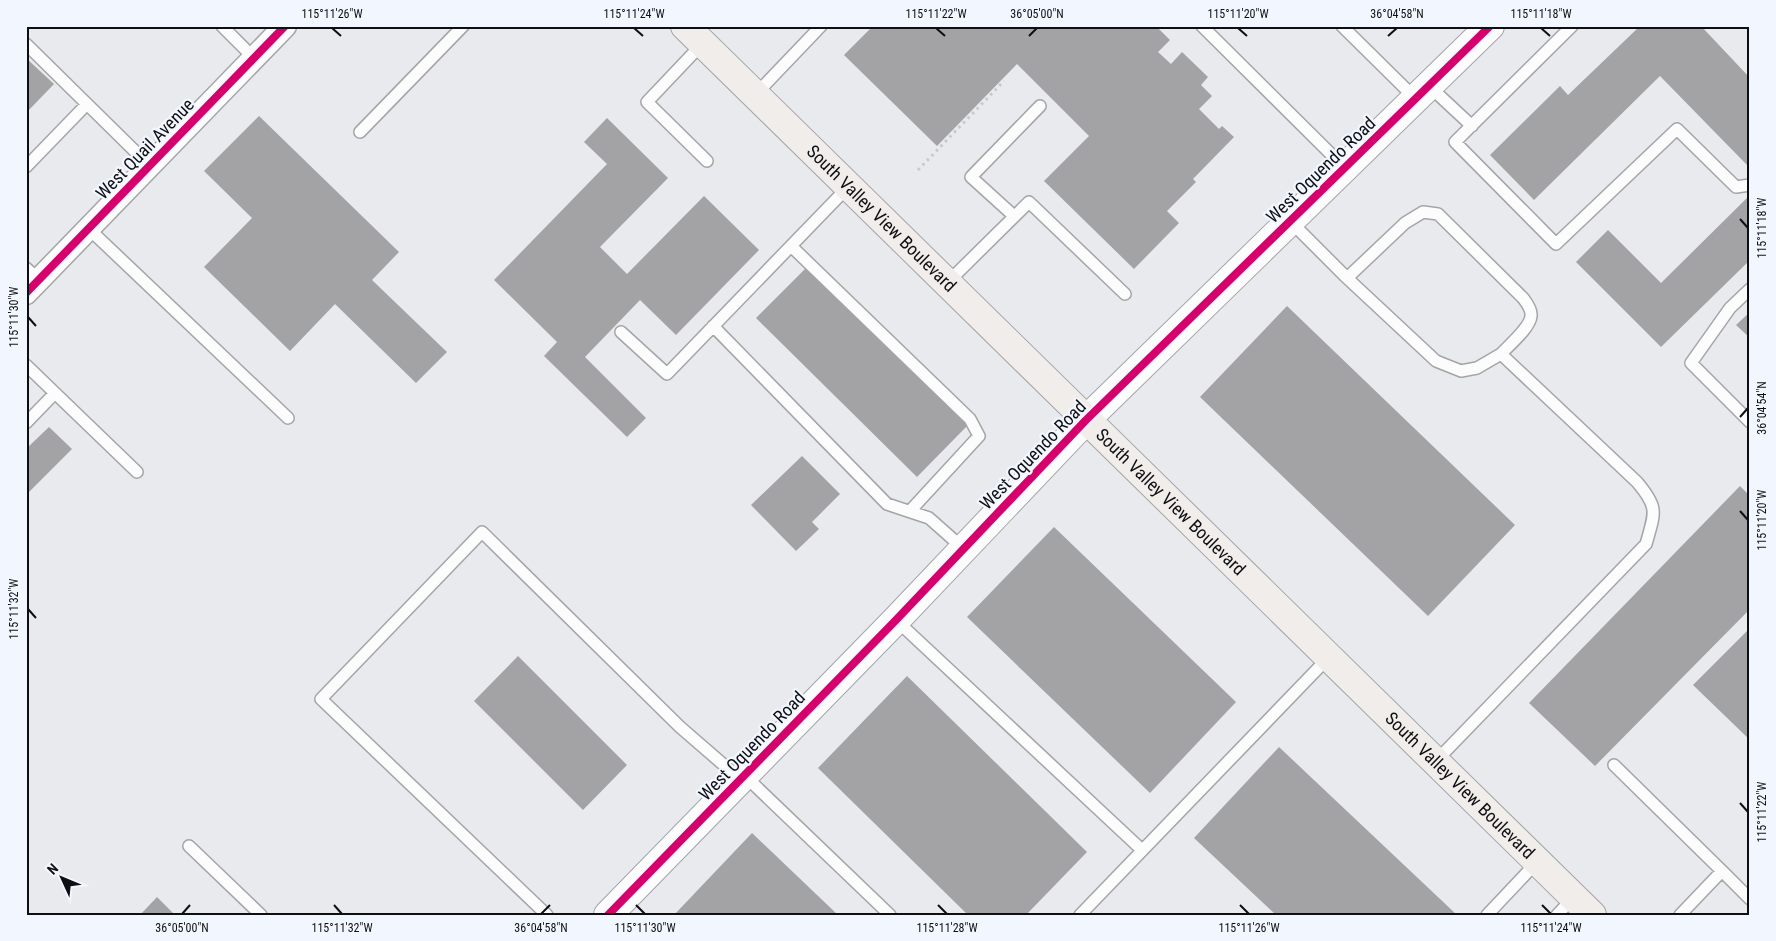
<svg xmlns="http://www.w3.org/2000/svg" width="1776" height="941" font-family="'Roboto Condensed',sans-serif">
<rect width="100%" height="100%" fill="#e8eaee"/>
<path fill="#a3a2a4" d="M873,26h283l14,14 -12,12 13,12 11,-12 26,25 -7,8 11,11 -13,13 20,20 3,-3 12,11 -41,42 3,3 -29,29 12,12 -45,46 -90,-88 45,-45 -72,-72 -80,82 -93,-91z
M1640,26h61l49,52v85l-3,2 -87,-89 -126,124 -44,-45 70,-69 8,9z
M26,58l28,26 -28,29z
M259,116l140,136 -27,28 75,72 -31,31 -81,-79 -45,47 -86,-84 48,-49 -48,-47z
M607,118l61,60 -68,69 27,27 77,-78 55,54 -83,85 -36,-35 -55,57 61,61 -19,19 -83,-81 13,-14 -63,-62 113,-116 -23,-22z
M1750,195v65l-89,87 -85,-85 32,-32 53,53z
M807,267l161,158 -51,52 -161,-159z
M1287,306l228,219 -87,91 -228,-219z
M1750,312v26l-14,-13z
M49,427l23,22 -46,46v-46z
M802,456l38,38 -28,28 7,7 -23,22 -45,-46z
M1740,486l10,10v113l-155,157 -66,-63z
M1054,527l182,175 -86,91 -183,-176z
M1750,628v112l-57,-55z
M518,656l109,109 -44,45 -109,-109z
M907,676l180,176 -61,63h-58l-150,-147z
M1279,747l178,168h-181l-82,-77z
M752,833l86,82h-164z
M157,897l18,18h-35z"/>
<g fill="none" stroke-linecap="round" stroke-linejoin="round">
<defs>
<path id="service" d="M222,26l32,32
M1202,26l143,142
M1342,26l74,73
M1572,26l-117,116 101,102 121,-115 59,58 14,-2
M703,43l-56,59 60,59
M26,44l61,60
M1429,86l43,40
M755,95l66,-69
M360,132l103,-106
M26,167l61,-63 62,61
M1014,216l-43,-39 69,-71
M1290,221l57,57 89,83 25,10 16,-3 24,-14 136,128c22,26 18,30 9,62l-211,218
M88,228l200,190
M791,246l179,173 9,17 -69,75
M26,268l13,12
M1347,278l58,-55 18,-11 15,2 85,84c3,4 9,11 8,18 -1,12 -22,29 -30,38
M947,283l82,-81 96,92
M1750,289l-20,19 -39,55 59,59
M713,326l174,178 42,14 35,31
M621,332l46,42 181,-187
M26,365l29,28 -29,30
M55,393l82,79
M896,620l246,230
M1614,765l108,106
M744,775l146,140
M189,846l72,69
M547,915l-226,-216 161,-167 198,195 60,52
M1080,915l249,-258
M1487,915l50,-53
M1557,915l17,-18
M1680,915l42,-44 28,28"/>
<path id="minor" d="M26,293l259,-267"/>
<path id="tertiary" d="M608,915l288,-295 190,-200 404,-394"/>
<g id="secondary">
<path id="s1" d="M685,26l907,889"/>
</g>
</defs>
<use href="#service" stroke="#a3a5a8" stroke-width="14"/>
<use href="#minor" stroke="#a3a5a8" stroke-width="25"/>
<use href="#tertiary" stroke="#a3a5a8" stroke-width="30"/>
<use href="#secondary" stroke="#a3a5a8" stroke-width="30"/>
<path stroke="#c8c9cb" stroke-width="3" stroke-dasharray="2.5 4" stroke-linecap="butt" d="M918,170l86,-89"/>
<use href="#service" stroke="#fcfcfc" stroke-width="11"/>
<use href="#minor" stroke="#fcfcfc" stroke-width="22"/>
<use href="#tertiary" stroke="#fcfcfc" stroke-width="28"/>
<use href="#secondary" stroke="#f0edea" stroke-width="28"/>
<defs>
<path id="cycleway" d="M26,293l259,-267
M608,915l288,-295 190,-200 404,-394"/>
</defs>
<use href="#cycleway" stroke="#f2f7ff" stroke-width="11"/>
<use href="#cycleway" stroke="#d6006c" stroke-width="8"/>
</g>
<path fill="none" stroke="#0e0f12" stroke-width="2" d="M332,28l9,8M634,28l9,8M936,28l9,8M1238,28l9,8M1541,28l9,8M1029,36l8,-8M1388,36l9,-8M1740,219l8,9M28,317l8,9M1740,417l8,-9M1740,511l8,9M28,609l8,9M1740,803l8,9M334,905l8,9M636,905l9,9M938,905l9,9M1240,905l9,9M1542,905l9,9M182,914l8,-9M541,914l9,-9"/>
<g text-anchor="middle" stroke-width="4.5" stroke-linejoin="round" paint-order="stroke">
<g font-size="18" fill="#0e0f12" stroke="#f2f7ff">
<text transform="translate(145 149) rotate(-46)" y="6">West Quail Avenue</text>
<text transform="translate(1321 170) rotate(-44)" y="6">West Oquendo Road</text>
<text dy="6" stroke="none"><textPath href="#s1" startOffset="275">South Valley View Boulevard</textPath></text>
<text transform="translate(1033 455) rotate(-46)" y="6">West Oquendo Road</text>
<text dy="6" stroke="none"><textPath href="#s1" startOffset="680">South Valley View Boulevard</textPath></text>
<text transform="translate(752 746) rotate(-46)" y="6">West Oquendo Road</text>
<text dy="6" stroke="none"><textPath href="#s1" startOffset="1085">South Valley View Boulevard</textPath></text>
</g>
</g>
<rect width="1776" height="941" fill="none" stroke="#f2f7ff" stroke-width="55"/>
<g transform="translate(62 878) rotate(314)" stroke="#f2f7ff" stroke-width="4" paint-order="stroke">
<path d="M0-4L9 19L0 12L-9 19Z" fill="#0e0f12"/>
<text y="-8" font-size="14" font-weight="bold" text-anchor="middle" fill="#0e0f12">N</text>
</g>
<rect x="28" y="28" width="1720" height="886" fill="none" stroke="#0e0f12" stroke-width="2"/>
<g font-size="12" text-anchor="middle" fill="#0e0f12">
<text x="332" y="18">115°11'26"W</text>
<text x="634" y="18">115°11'24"W</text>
<text x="936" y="18">115°11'22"W</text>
<text x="1037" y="18">36°05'00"N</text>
<text x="1238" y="18">115°11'20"W</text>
<text x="1397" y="18">36°04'58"N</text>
<text x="1541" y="18">115°11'18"W</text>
<text transform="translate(1762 228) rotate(-90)" y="4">115°11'18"W</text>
<text transform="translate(14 317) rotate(-90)" y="4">115°11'30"W</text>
<text transform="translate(1762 408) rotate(-90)" y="4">36°04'54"N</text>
<text transform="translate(1762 520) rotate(-90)" y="4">115°11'20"W</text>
<text transform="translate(14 609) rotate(-90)" y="4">115°11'32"W</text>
<text transform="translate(1762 812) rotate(-90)" y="4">115°11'22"W</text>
<text x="182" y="932">36°05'00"N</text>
<text x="342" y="932">115°11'32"W</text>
<text x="541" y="932">36°04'58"N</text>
<text x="645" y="932">115°11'30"W</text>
<text x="947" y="932">115°11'28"W</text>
<text x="1249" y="932">115°11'26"W</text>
<text x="1551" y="932">115°11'24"W</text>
</g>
</svg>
